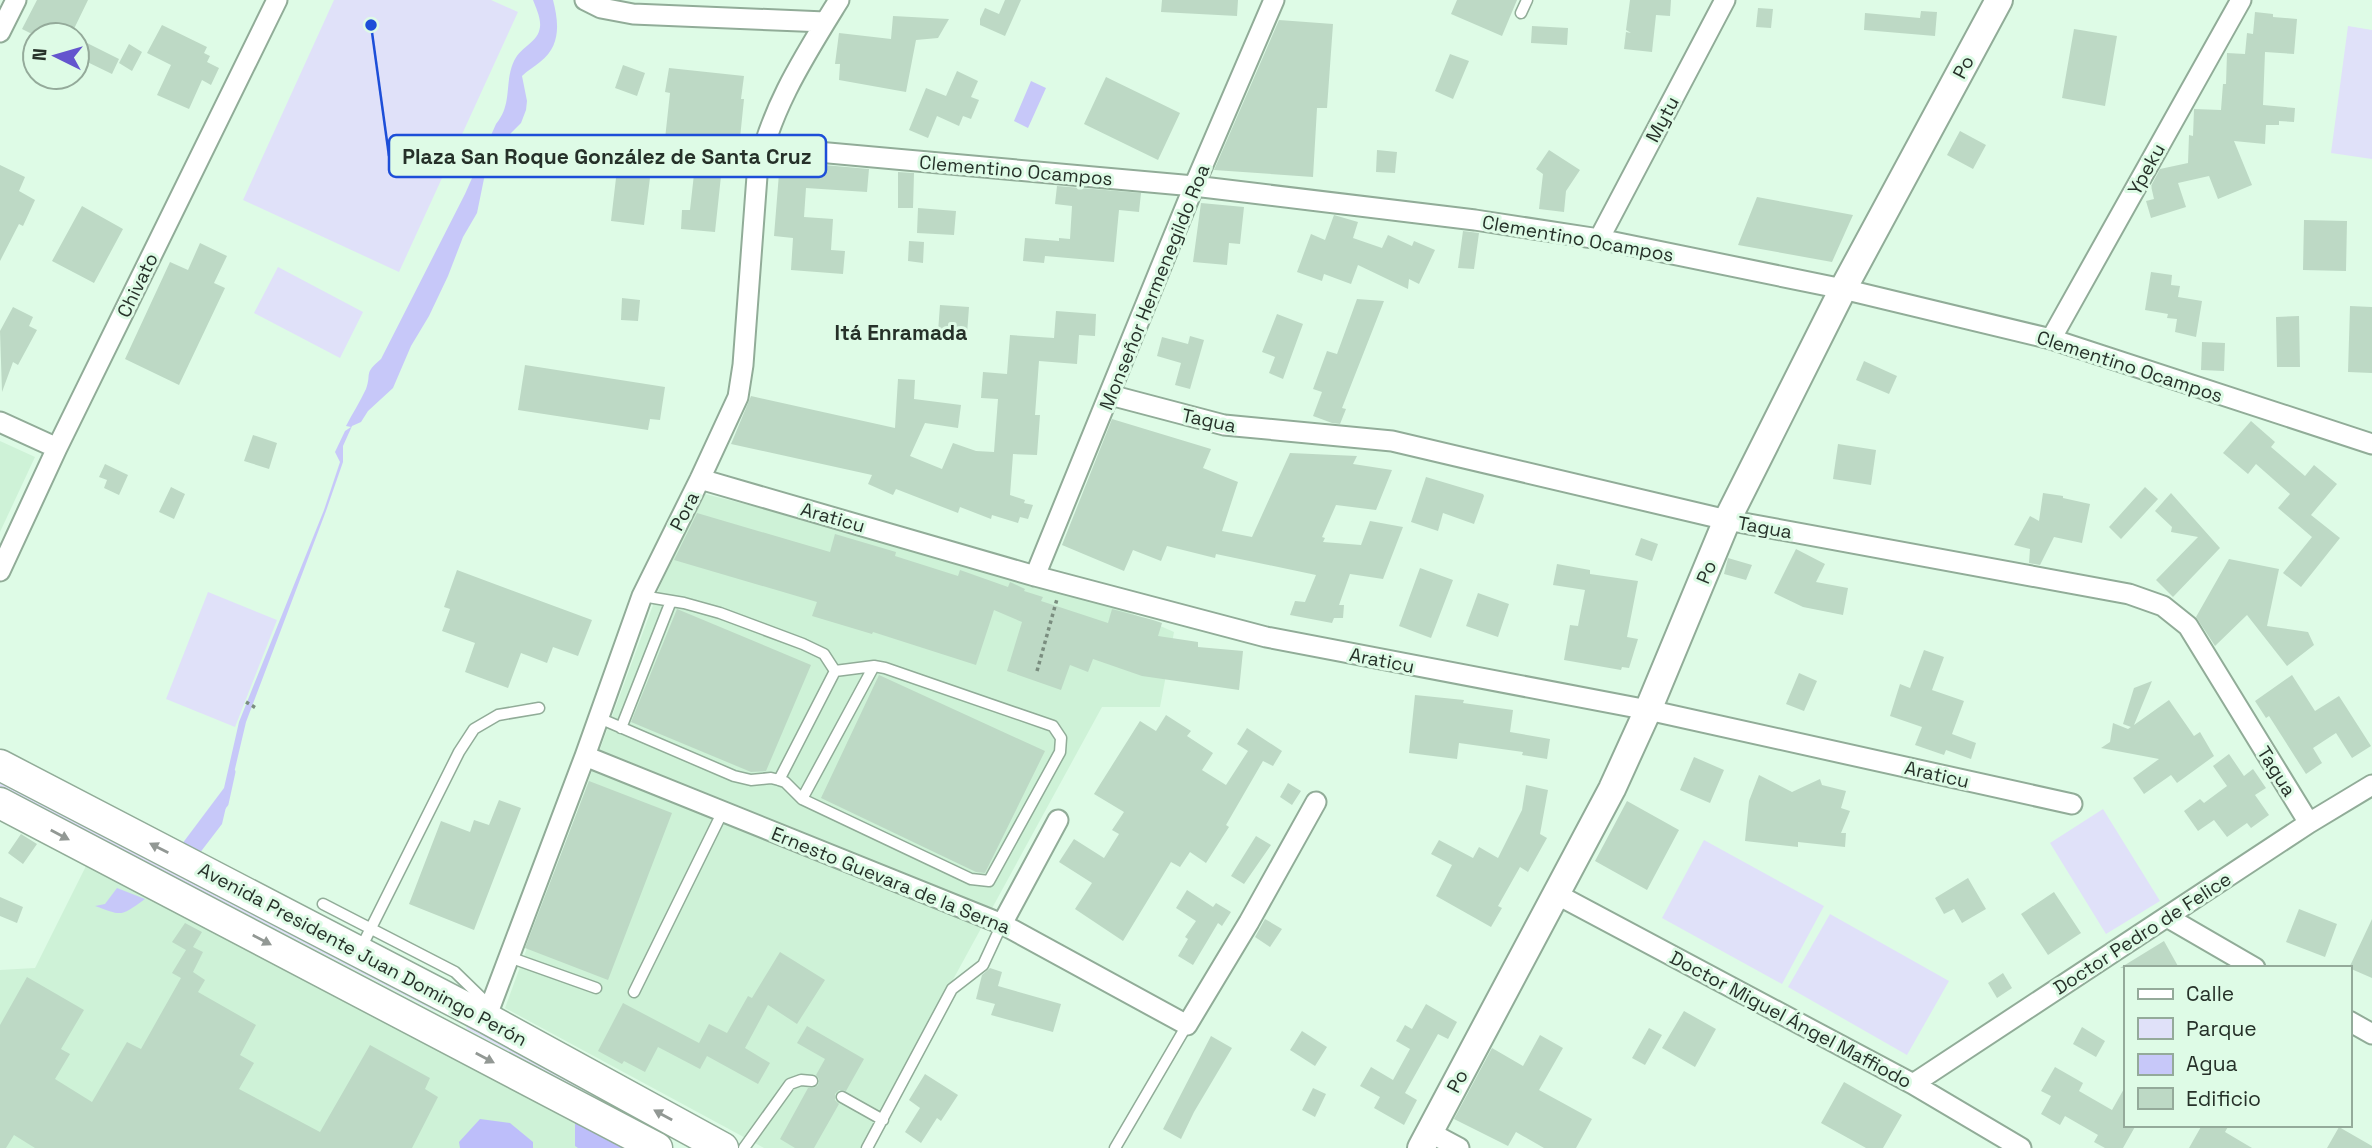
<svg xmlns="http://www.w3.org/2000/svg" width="2372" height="1148" font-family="'Space Grotesk',sans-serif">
<rect width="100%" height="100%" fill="#defbe6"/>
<path fill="#cef2d7" d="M0,441l35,16 -35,75z
M705,494l357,89 112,49 -14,75h-58l-241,441h-97l-259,-140 155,-422z
M87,864l502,264 -11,20h-578v-178l35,-2z"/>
<path fill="#e0e1f9" d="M334,0h157l27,12 -119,260 -156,-72z
M2348,26l24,4v129l-41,-6z
M278,267l85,45 -23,46 -86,-45z
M208,592l69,28 -42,107 -69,-28z
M0,781l437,227v2l-2,1 -435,-224z
M2103,809l57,92 -54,33 -56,-91z
M1704,840l120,66 -42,78 -120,-66z
M1830,914l119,67 -42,74 -119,-68z
M470,1025l233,123h-11l-225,-119 -1,-3z"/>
<path fill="#bdbefa" d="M480,1119l30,4 23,19v6h-73l-1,-6z
M575,1119l71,29h-68l-3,-2z"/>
<path fill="#c7c8f9" d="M533,0h20c6,23 8,46 -13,62 -6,5 -12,8 -18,14l5,25 -1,9 -5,13 -14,14 -20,27 -10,49 -14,24 -15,39 -19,40 -18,30 -18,42 -25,23 -7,11 -9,4 -9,20v16l-17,49 -80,211 -24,102 -23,30 -17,-10 42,-56 15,-66 85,-212 16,-48 -5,-10 10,-21 6,-4 -5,-1c6,-12 14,-24 20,-37 6,-16 -3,-15 15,-30l84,-165 31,-70c17,-20 8,-42 18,-63 8,-16 24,-18 26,-34 1,-9 -4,-19 -7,-27z
M1031,81l15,7 -18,40 -14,-7z
M117,888l28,11c-25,18 -22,17 -50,7l10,-2z"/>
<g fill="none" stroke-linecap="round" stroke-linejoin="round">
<path stroke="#c7c8f9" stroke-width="5" d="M222,809l4,-5 7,-32"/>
</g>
<path fill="#bdd9c5" d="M37,0h51l-17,35h-37l-12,-6z
M1005,0h16l-16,36 -25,-11v-6l5,-11 14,6z
M1162,0h76l-1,16 -76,-4z
M1457,0h60l-15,36 -51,-22z
M1630,0h41l-1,16 -14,-1 -4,37 -28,-3 2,-17 5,1 -5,-3z
M1758,8l15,1 -2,19 -15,-1z
M1921,11l16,1 -2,24 -71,-6 1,-17 55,5z
M2255,12l18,2v3l24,2 -3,35 -29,-2 -2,53 32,3 -1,14 -15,-1v4h-13l-1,19 -31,-3 18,44 -34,14 -9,-23 -31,7 8,24 -35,11 -5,-17 8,-2 -3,-13 9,-17 28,-6 1,-28 4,1 1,-27 27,1 2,-26h3l1,-31 18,1 2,-21 6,1z
M893,16l56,3 -11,19 -22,2 -10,52 -67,-12 1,-16h-5l4,-31 52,6z
M1279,20l54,4 -6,84h-10l-4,69 -99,-7z
M162,25l45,22 -3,6 6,3 -3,6 12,6 -8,17 -9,-5 -13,29 -32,-14 14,-30 -24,-12z
M1532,26l36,2 -1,17 -36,-2z
M2074,29l43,7 -12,70 -43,-8z
M77,38l42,21 -7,15 -35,-17z
M129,44l13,8 -10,19 -13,-8z
M1450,54l19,7 -16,38 -18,-8z
M623,65l22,8 -8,23 -22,-8z
M669,68l75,8 -3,23h3l-5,49 -13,-1 -2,29h-3l-6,56 -34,-3 1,-19h8l4,-36 -43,-4 -7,55 -33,-4 5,-43 -33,-4 5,-35 76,9 6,-55 -5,-1z
M957,71l21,10 -7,16 8,3 -8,19 -8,-3 -4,10 -22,-10 -9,22 -19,-8 17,-42 20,8z
M1106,77l74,36 -22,47 -74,-36z
M1960,131l26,14 -13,24 -26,-14z
M1377,150l20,2 -2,21 -19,-1z
M1549,150l31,20 -14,21 -2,21 -25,-3 4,-35 -7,-5z
M780,161l89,8 -2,23 -61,-4 -2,29 29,2 -2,31 14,1 -2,23 -52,-4 2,-32 -19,-2z
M0,165l25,12 -6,14 16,9 -12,26 -4,-2 -19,37z
M898,172l16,1 -1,35h-15z
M1057,186l84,7 -2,19 -20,-2 -5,52 -69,-6 -1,7 -21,-2 2,-23 34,3v-3l11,1 2,-33 -17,-2z
M1757,197l96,18 -21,47 -94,-17z
M1201,203l43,4 -4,37 -11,-1 -2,22 -34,-3z
M82,206l41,23 -29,54 -42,-22z
M918,208l38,3 -2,24 -37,-2z
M1334,215l24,7 -5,16 29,10 6,-13 24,11 2,-5 21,9 -16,34 -10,-5 -1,10 -50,-24 -7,19 -27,-10 -2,7 -25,-9 14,-38 14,6z
M2304,220l43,1 -1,50 -43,-1z
M1463,231l16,2 -5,36 -16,-1z
M909,241l15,1 -1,21 -15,-2z
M200,243l27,13 -13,27 11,5 -46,97 -54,-26 45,-97 18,8z
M2151,272l21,3 -1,10 9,1 -2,11 24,4 -6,36 -21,-5 2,-13 -10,-1 1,-4 -23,-4z
M622,298l18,2 -2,21 -17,-1z
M1357,299l27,2 -42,107 4,1 -6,15 -8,-1 -19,-7 9,-24 -9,-3 14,-38 10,3z
M940,305l29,2 -2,27 -29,-2z
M2350,306l22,1v66l-24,-1z
M13,307l20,10 -4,9 8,4 -19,35 -5,-3 -11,30 -2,-61z
M1056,311l40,3 -1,22 -16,-1 -2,29 -38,-3 -4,54h5l-3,40 -24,-1 -3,41 15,5 -1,3 9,2 -5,14 -8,-2 -2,6 -26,-8 -1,4 -31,-12 -2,6 -62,-24 -3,6 -25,-11 4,-9 -141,-31 20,-48 144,32 3,-49 17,1 -1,19 47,6 -3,23 -33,-5 -15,33 32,13 11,-26 23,8 18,1 4,-53 -17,-1 2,-26 24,2 3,-39 44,3z
M1277,314l26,10 -20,55 -14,-6 6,-16 -13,-5z
M2299,316l1,51h-23l-1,-50z
M1190,336l14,4 -14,49 -15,-4 6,-22 -24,-7 5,-19 26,7z
M2202,342l23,1 -1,28 -23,-1z
M1864,361l33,15 -8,18 -33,-14z
M525,365l140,22 -5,33 -10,-1 -2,11 -130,-20z
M1112,419l99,30 -8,19 35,14 -16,49 30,6 38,-84 67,3 -4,8 39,6 -16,40 -40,-5 -14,32 3,1 -2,4 38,3 9,-24 33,6 -20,52 -33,-5 -11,31h5l-1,13h-9l-2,5 -42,-8 5,-14 10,1 11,-27 -100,-21 -1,4 -48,-12 -6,15 -28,-11 -9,21 -62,-26z
M2251,421l24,21 -4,5 34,29 9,-11 23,19 -26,31 29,23 -39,49 -18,-14 29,-36 -34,-29 12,-14 -34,-30 -8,10 -25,-21z
M253,435l24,8 -8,26 -25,-8z
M1838,444l38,6 -5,35 -38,-6z
M105,464l23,11 -9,20 -15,-7 3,-8 -8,-3z
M1426,477l57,17 1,2 -10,28 -31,-11 -5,18 -27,-9z
M171,487l14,7 -11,25 -15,-7z
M2145,487l13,12 -37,40 -12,-12z
M2043,493l20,3v2l27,6 -8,39 -28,-6 -14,28 -11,-2 1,-14 -16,-4 16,-29 9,5z
M2171,493l49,55 -47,49 -17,-17 42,-43 -27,-5 1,-5 -17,-16z
M697,513l133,39 5,-18 61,18 -1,4 63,20 2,-6 48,17 2,-5 15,7 -1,2 19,6 -2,4 67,22 4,-14 41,11 9,3 -4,13 40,6v5l45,4 -4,39 -97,-14 -49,-17 -5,13 -18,-7 -9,25 -54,-19 15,-49 -28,-12 -18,55 -103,-33 -1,2 -60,-18 5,-14 -143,-42z
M1641,538l17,6 -6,17 -17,-6z
M1796,549l29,15 -9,18 32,6 -5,27 -40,-8 -29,-14z
M1728,558l24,7 -6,15 -22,-6z
M2229,559l50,10 -12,57 41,6 6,13 -27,21 -40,-51 -32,31 -19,-29z
M1557,564l33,6v4l48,7 -11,56 11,2 -9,29 -7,-1 -1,3 -57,-10 6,-35 8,1 7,-36 -32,-5z
M1420,568l33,12 -22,58 -32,-12z
M457,570l135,50 -14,36 -25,-9 -6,16 -26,-10 -13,35 -43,-16 10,-29 -33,-12 8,-22 -6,-2z
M1478,593l31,11 -11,33 -32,-11z
M677,609l134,56 -45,106 -15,1 -120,-50z
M1924,650l20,7 -12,33 32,11 -12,33 24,9 -5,16 -25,-9 -2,5 -29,-10 7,-18 -32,-11 10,-32 10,4z
M1799,673l18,8 -13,30 -18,-7z
M879,675l166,76 -60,122 -9,-1 -155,-74z
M2292,675l23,36 24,-15 32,50 -19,12 -16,-25 -23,15 9,15 -16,11 -37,-58 -3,2 -11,-17z
M2152,681l-18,44 35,-25 25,36 6,-4 14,24 -37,27 -6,-8 -27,19 -11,-16 26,-19 -58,-11 9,-6 3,-19 15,6 3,-2 -8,-3 11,-36z
M1415,695l49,5 -1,3 50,7 -3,22 40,7 -3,20 -25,-4 1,-3 -64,-9 -2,16 -48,-6z
M1166,715l25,16 -4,5 26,17 -11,17 24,15 22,-34 -11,-7 10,-16 35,23 -9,15 -10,-5 -37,64 3,2 -23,36 -16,-11 -10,15 -9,-5 -48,79 -48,-32 17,-26 -33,-21 15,-23 30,19 15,-24 -7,-4 12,-18 -30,-18 46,-73 16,10z
M2229,754l15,22 9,-7 13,19 -11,7 14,20 -18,13 -4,-5 -20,14 -13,-17 -16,11 -14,-20 16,-12 4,4 23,-17 -14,-20z
M1694,757l30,13 -14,33 -30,-13z
M1759,775l33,17 28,-13 2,6 24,6 -5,17 9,3 -9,22h5l-1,14 -47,-5v5l-53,-6 4,-40z
M589,781l83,32 -64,167 -83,-32z
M1288,783l13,8 -9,14 -12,-8z
M1526,785l22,5 -8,44 7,4 -19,34 -8,-5 -22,39 4,2 -11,19 -55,-31 16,-31 -21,-11 8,-14 34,18 6,-11 19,11 24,-48z
M499,800l22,8 -47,122 -65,-26 32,-83 29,11 4,-12 15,5z
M1627,801l52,29 -32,60 -52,-29z
M21,834l16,10 -14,20 -15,-11z
M1256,836l15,9 -27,39 -13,-8z
M1968,878l18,31 -24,14 -8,-14 -10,5 -9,-16z
M1187,890l26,17 3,-4 15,9 -9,14 -4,-3 -25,42 -15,-9 10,-17 -3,-2 11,-16 -20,-13z
M2054,892l27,41 -33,22 -27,-41z
M0,897l23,10 -6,16 -17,-7z
M2299,909l38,15 -12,33 -39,-15z
M1265,919l17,10 -12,18 -15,-10z
M2372,919v59l-23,-10z
M185,923l17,9 -9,15 10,5 -10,20 12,8 -7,12 58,33 -16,30 14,8 -15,26 81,43 50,-87 60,33 -5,11 13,8 -26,51h-377l-21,-13 -8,13h-6v-123l27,-48 57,33 -23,39 9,5 -15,25 37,23 35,-60 14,7 40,-71 -9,-5 14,-23 -14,-8z
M2164,941l15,27h-59z
M780,952l45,28 -28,44 -29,-19 -23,43 25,15 -12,21 -51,-28 -7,13 -42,-22 -13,25 -21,-11 -2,3 -24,-13 25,-48 76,40 10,-19 18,9 21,-37 4,2z
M990,968l12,4 -4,14 63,18 -8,28 -62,-17 4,-11 -19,-5 6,-24z
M2003,973l9,15 -15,10 -9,-15z
M1426,1004l31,18 -9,17 -10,-5 -33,59 12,7 -13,25 -30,-17 6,-11 -20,-11 11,-19 22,13 17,-31 -14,-8 9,-16 7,4z
M1684,1011l32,18 -21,38 -33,-19z
M807,1026l57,33 -18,32 -7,-1 -4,4v6l4,4 -25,44h-19l-15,-9 28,-51h6l4,-3 1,-6 -3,-4 9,-16 -28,-16z
M2082,1027l23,14 -9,16 -23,-13z
M1649,1028l13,7 -17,30 -13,-7z
M1302,1031l25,16 -12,19 -25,-16z
M1540,1035l23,13 -24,42 53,29 -16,29h-32l-28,-16 -8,14 -54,-27 38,-71 31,18z
M1211,1036l21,12 -38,64 -13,27 -18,-10z
M2055,1067l28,16 -4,8 33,19 13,-23v38h11l-13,23h-18l-11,-6 4,-7 -33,-19 -5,9 -19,-11 10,-18 -10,-5z
M925,1074l33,21 -17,26 -4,-3 -16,25 -16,-11 15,-24 -11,-8z
M1844,1082l58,33 -19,33h-17l-45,-25z
M1313,1088l13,6 -11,23 -13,-7z
M2202,1125h27l-4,7 27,16h-63z
M2339,1127l33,19v2h-45z"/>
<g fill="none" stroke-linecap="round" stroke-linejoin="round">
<defs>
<path id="lane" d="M1521,13l6,-13
M599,718l135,58 17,4 20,-2 8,2 6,2 17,17 169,80 18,2 71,-129 1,-14 -8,-12 -168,-58 -11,-2 -39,5 -11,-17 -21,-10 -83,-31 -36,-10 -42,-7
M621,728l50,-127
M779,780l56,-109
M802,799l72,-133
M323,904l132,68 35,34
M361,948l98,-196 15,-23 24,-14 41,-7
M509,957l87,31
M634,992l89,-181
M842,1097l41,23
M744,1148l46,-64 11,-4 11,1
M867,1148l85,-159 31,-24 19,-41
M1115,1148l72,-123"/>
<path id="street" d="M585,0l16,8 32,6 192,8
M0,32l16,-32
M762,147l432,39 281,34 124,19 244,50 208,50 321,105
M1599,239l126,-239
M2051,339l190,-339
M1110,395l114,30 168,16 335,79 402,74 34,12 25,20 121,197
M0,422l57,26
M700,479l335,97 231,61 382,73 424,94
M0,571l57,-123 220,-448
M1035,576l159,-390 80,-186
M585,756l417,168 185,101 62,-103 67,-120
M1558,895l355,189 108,64
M2167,917l88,51
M1002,924l56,-104
M486,1018l99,-262 57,-160 58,-117 38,-82 5,-32 14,-189c11,-64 48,-121 82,-176
M2349,1021l23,13
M1913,1084l396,-261 63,-38
M1429,1132l30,16"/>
<path id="secondary" d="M1421,1148l191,-359 36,-79 79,-190 116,-231 156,-289"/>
<path id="primary" d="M0,765l486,253 237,130
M0,803l657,345"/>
</defs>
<use href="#lane" stroke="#91ac98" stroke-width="13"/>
<use href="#street" stroke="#91ac98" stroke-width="23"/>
<use href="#secondary" stroke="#91ac98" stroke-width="30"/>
<use href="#primary" stroke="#91ac98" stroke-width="33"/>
<path stroke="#7a8d7f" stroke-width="3.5" stroke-dasharray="3.5 3.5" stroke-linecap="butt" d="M1037,671l20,-72
M246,702l10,6"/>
<use href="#lane" stroke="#fff" stroke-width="10"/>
<use href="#street" stroke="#fff" stroke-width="19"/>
<use href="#secondary" stroke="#fff" stroke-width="26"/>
<use href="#primary" stroke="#fff" stroke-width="30"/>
</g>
<defs><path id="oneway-solid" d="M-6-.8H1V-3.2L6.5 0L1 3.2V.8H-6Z" transform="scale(1.75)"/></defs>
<g fill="#929894">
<use href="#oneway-solid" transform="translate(60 835) rotate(28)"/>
<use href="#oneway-solid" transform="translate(159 848) rotate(-153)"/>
<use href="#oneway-solid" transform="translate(262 940) rotate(28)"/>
<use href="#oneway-solid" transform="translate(485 1058) rotate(28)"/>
<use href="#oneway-solid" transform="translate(663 1115) rotate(-151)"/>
</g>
<g text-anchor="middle" stroke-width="6" stroke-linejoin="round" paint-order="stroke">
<g font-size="19" fill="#263129" stroke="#defbe6">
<text transform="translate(1963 67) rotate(-62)" y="7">Po</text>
<text transform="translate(1662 119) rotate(-62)" y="7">Mytu</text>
<text transform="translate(2146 169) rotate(-61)" y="7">Ypeku</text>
<text transform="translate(1016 170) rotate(5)" y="7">Clementino Ocampos</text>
<text transform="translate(1578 238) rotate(10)" y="7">Clementino Ocampos</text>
<text transform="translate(137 285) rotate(-64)" y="7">Chivato</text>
<text transform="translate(1154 287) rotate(-68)" y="7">Monseñor Hermenegildo Roa</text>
<text transform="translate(2130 366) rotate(18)" y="7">Clementino Ocampos</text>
<text transform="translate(1209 420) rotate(12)" y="7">Tagua</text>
<text transform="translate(684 511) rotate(-63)" y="7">Pora</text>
<text transform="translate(833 517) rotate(16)" y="7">Araticu</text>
<text transform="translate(1765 527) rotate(10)" y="7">Tagua</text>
<text transform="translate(1706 572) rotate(-67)" y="7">Po</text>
<text transform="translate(1382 660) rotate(11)" y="7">Araticu</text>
<text transform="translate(2277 771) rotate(58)" y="7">Tagua</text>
<text transform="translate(1937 774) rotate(13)" y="7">Araticu</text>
<text transform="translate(891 880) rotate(22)" y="7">Ernesto Guevara de la Serna</text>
<text transform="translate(2142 933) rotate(-33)" y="7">Doctor Pedro de Felice</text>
<text transform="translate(363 954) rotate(28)" y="7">Avenida Presidente Juan Domingo Perón</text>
<text transform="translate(1791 1019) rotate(28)" y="7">Doctor Miguel Ángel Maffiodo</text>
<text transform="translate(1457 1081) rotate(-62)" y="7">Po</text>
</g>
<g font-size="21" font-weight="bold" fill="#263129" stroke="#defbe6">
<text x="901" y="340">Itá Enramada</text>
</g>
</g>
<path fill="none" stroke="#1d4ed8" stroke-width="2.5" d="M371 25L389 156"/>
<circle fill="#1d4ed8" stroke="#defbe6" stroke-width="2.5" cx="371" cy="25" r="7"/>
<rect fill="#defbe6" stroke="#1d4ed8" stroke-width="2.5" x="389" y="135" width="437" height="42" rx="7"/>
<g font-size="21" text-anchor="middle" font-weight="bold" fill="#263129">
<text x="607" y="164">Plaza San Roque González de Santa Cruz</text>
</g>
<rect x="2124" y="966" width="228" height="161" fill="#defbe6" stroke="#94aa9a" stroke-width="2"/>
<rect x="2138" y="989" width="35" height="10" fill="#ffffff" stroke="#94aa9a" stroke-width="2"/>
<text x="2186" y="1001" font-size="21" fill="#263129">Calle</text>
<rect x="2138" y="1018" width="35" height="21" fill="#e0e1f9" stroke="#94aa9a" stroke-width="2"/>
<text x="2186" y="1036" font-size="21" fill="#263129">Parque</text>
<rect x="2138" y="1054" width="35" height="21" fill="#c7c8f9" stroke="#94aa9a" stroke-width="2"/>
<text x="2186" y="1071" font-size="21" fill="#263129">Agua</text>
<rect x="2138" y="1088" width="35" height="21" fill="#bdd9c5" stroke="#94aa9a" stroke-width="2"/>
<text x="2186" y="1106" font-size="21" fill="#263129">Edificio</text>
<g transform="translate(56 56) rotate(275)"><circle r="33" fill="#defbe6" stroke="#94aa9a" stroke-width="2"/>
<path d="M0-5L12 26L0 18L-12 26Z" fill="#6455ce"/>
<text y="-10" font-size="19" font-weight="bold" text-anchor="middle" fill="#263129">N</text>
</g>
</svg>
